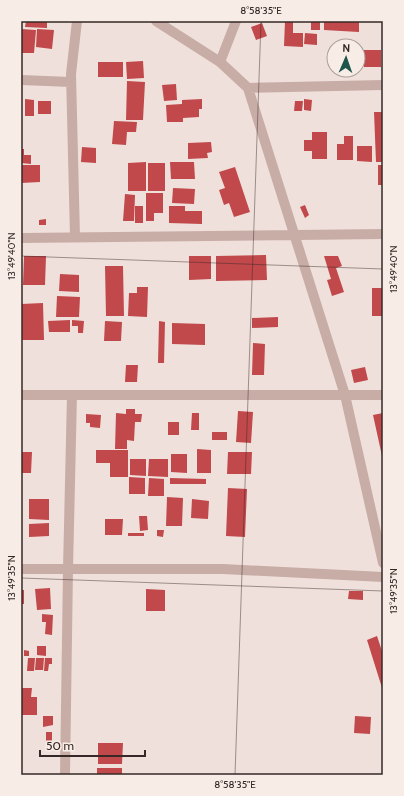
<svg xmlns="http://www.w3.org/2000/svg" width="404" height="796" font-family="Cabin,sans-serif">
<rect width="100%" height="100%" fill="#f0e0db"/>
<path fill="#c1484b" d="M26,21h21v7l-22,-1z
M285,21h8v12h10v14l-19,-1z
M311,21h9v9h-9z
M324,21h35v11l-35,-2z
M262,23l5,13 -11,4 -5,-13z
M21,29l15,1 -2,23h-13z
M37,29l17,1 -2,19 -16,-2z
M305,33l12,1v11l-13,-1z
M364,50h17v17h-17z
M143,61l1,17 -17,1 -1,-17z
M98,62h25v15h-25z
M127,81l18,1 -2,38h-17z
M176,84l1,16 -13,1 -2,-16z
M25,99l9,1v16h-9z
M202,99v10h-3v8l-16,1v4h-16l-1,-17 16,-1v-4z
M304,99l8,1 -1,11 -7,-1z
M38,101h13v13h-13z
M295,101h8l-1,10h-8z
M374,112h9v50h-7z
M114,121l23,1 -1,10h-9l-1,13 -14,-1z
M312,132h15v27h-15v-8h-8v-11h8z
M344,136h9v24h-16v-16h7z
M211,142l1,10 -5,1 1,5 -20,1v-16z
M357,146h15v16l-15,-1z
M82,147l14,1v15l-15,-1z
M21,149h3v6h7v9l-10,-1z
M146,162v29h-18v-28z
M170,162h24l1,17h-24z
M148,163h17v28h-17z
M21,165h19v17l-19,1z
M378,165h5v20h-5z
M235,167l15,45 -16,5 -5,-14 -5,2 -5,-15 6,-2 -6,-16z
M173,188l22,1 -1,15 -22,-1z
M146,193h17v20h-9v8h-8z
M125,194l10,1 -1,26h-11z
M305,205l4,10 -4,3 -5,-11z
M135,206h8v17h-8z
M169,206h16v5h17v13l-33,-1z
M46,219v6h-7v-5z
M266,255l1,25 -51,1v-25z
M24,256h22l-1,29h-22z
M189,256h22v23l-22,1z
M324,256h14l4,10 -6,2 8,24 -12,4 -5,-16 4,-1z
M105,266h18l1,50h-18z
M60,274l19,1v17l-20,-1z
M137,287h11l-1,30 -19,-1 1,-23h8z
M372,288h11v28h-11z
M57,296l23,1 -1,20h-23z
M43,303l1,37h-23v-36z
M278,317v10l-26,1v-10z
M70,320v12h-21l-1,-11z
M72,320l12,1 -1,12h-5v-7h-6z
M105,321l17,1 -1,19h-17z
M159,321l6,1 -1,41h-6z
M172,323l33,1v21l-33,-1z
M253,343l12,1 -1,31h-12z
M126,365h12l-1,17h-12z
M365,367l3,13 -14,3 -3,-13z
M126,409h9v5h7l-1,8h-6l-1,19 -7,-1v9h-12l1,-36 10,1z
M238,411l15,1 -2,31 -15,-1z
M192,413h7v17h-8z
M383,413v43h-1l-9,-41z
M86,414l15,1 -1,13 -10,-1v-4h-4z
M168,422h11v13h-11z
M212,432h15v8h-15z
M197,449l14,1v23h-14z
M96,450h32v27h-18v-14h-14z
M21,452h11l-1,21h-10z
M228,452h24l-1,22h-24z
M171,454h16v19l-16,-1z
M130,459h16v17l-16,-1z
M149,459h19v18l-20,-1z
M129,477l16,1v16h-16z
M149,478l15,1v17h-16z
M170,478l36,1v5h-36z
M228,488l19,1 -2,48 -19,-1z
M167,497l16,1 -1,28h-16z
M29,499h20v21l-20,-1z
M192,499l17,2 -1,18 -17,-1z
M139,516h8l1,14 -8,1z
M105,519h18l-1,16h-17z
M49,523v13l-20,1v-13z
M157,530h7l-1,7 -6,-1z
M128,533h16v3h-16z
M50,588l1,21 -14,1 -2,-21z
M146,589l19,1v21h-19z
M21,590h3v14h-3z
M349,591h14v9l-15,-1z
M42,614l11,1 -1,20 -7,-1 1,-12h-4z
M377,636l6,18v37l-16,-51z
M37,646h9v10l-9,-1z
M24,650l5,1v5h-5z
M28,658h7l-1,13h-7z
M36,658h8l-1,12h-8z
M45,658h7v6h-3l-1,7h-4z
M21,688h11l-1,9h6v18h-16z
M43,716h10v9l-10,2z
M355,716l16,1 -1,17 -16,-1z
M46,732h6v17h-6z
M98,743h25l-1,21h-24z
M97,768h25v7h-25z"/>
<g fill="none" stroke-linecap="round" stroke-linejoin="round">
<path stroke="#c8ada7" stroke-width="10" d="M156,21l64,41 28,26 97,307 38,168
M220,62l16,-41
M21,80l50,2
M248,88l135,-3
M75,237l-4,-163 6,-53
M21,238l362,-4
M21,395h362
M65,775l3,-206 4,-174"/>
<path stroke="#c8ada7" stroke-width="10" d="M21,569h202l160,8"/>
</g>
<path fill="none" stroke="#352827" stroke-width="1" stroke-opacity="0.45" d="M21,256l362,13M21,578l362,13M235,775l26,-754"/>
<rect width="404" height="796" fill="none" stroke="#f8ece7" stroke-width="44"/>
<g transform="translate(346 58) rotate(2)"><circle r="19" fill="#f8ece7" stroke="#aa9e9a"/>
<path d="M0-3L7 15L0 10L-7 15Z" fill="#1f544a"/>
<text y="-6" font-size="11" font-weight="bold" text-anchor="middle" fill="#352827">N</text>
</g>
<path d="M40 750v6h105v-6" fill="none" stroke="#352827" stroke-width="2"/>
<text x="46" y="750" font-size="12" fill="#352827" stroke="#f8ece7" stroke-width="3" paint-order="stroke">50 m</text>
<rect x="22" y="22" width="360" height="752" fill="none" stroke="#352827" stroke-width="1.5"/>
<g font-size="10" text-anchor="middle" fill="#352827">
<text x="261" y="14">8°58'35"E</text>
<text transform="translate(11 256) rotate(-90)" y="4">13°49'40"N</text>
<text transform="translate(393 269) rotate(-90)" y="4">13°49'40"N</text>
<text transform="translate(11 578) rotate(-90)" y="4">13°49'35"N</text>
<text transform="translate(393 591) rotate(-90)" y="4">13°49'35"N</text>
<text x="235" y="788">8°58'35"E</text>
</g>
</svg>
